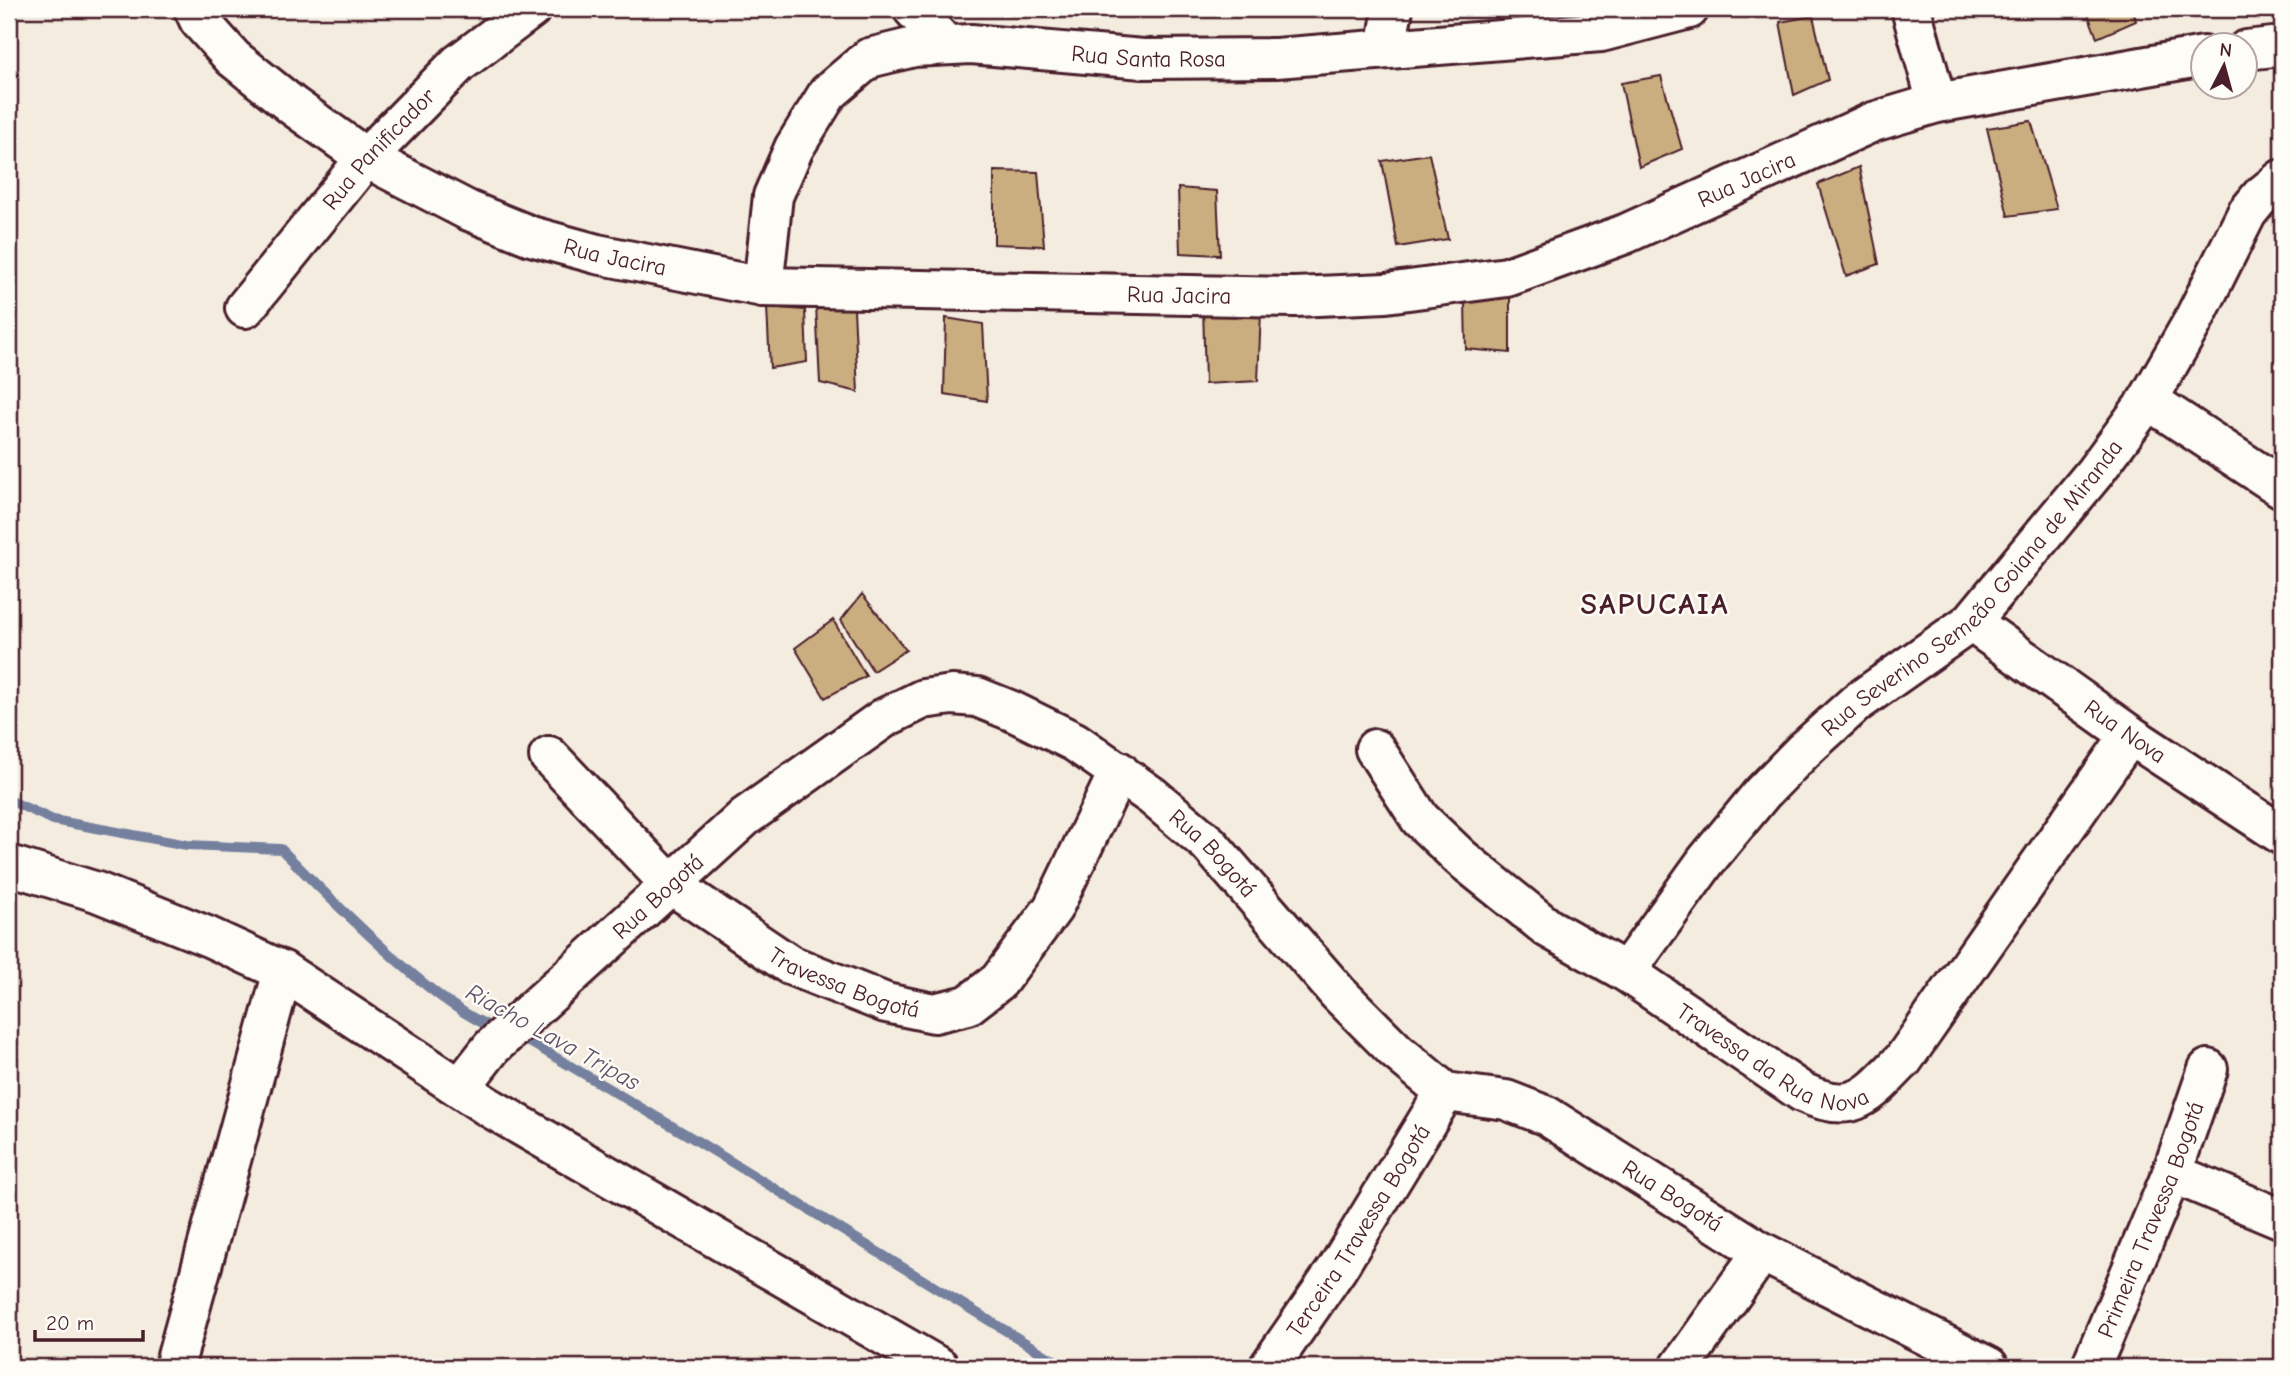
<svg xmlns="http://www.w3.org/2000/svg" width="2291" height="1376" font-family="'Comic Neue',sans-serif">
<rect width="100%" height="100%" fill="#f3ecdf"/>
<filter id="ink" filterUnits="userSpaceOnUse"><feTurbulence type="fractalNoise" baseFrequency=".0143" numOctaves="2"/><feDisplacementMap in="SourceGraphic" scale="14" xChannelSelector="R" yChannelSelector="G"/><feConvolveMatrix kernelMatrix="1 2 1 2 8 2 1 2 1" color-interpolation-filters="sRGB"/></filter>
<g filter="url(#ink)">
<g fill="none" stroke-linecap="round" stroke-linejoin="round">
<path stroke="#75809f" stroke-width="10" d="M9,800l44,20 134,25 94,4c37,38 74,74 113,109 33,29 65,56 106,73
M514,1037l19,7 161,95 356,219 21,9"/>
</g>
<path fill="#caae7f" stroke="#4a1f2b" stroke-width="2" d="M2086,9h47l3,12 -39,17z
M1813,16l15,64 -34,15 -14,-73z
M1661,76l21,73 -43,18 -18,-84z
M2031,121l26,88 -49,7 -21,-88z
M1429,154l19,85 -50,8 -16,-86z
M1859,167l20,97 -33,12 -28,-92z
M994,171l44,1 6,74 -50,-2z
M1178,188l39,3 3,64 -40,-2z
M1510,295v58l-44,-4 -1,-47z
M1203,305l58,7 -3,69 -53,3z
M816,306l38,3 4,83 -38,-9z
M767,307l38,3 2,52 -37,6z
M946,318l37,6 4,77 -43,-7z
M862,594l44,56 -33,21 -32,-51z
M833,620l33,56 -41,22 -30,-50z"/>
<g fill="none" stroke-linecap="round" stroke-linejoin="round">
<defs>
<g id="minor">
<path id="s1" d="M194,9l5,11 34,38 60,48 73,52 101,52 64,26 66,18 166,33 532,10 91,-4 121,-16 118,-43 248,-112 64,-19 267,-47"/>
<path d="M913,9l33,36"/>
<path d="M1911,9l26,94"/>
<path d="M1386,49l7,-40"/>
<path d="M2246,50l36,-4"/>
<path id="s2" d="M763,287l10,-91 21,-48 34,-55 41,-35 45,-11 57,-3 172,15 133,-1 325,-26 88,-23"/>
<path id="s3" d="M245,308l121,-150 92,-94 73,-55"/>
<path d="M2148,400l134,88"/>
<path id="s4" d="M1971,622l159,113 152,100"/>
<path id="s5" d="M1375,749l45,70 41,39 87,70 78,44 176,120c53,25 66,3 101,-32l227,-325"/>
<path id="s6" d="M549,756l121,128 120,81 96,38 48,10 34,-8 31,-24 54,-73 66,-137"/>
<path d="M9,865l88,27 112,45 74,34 204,135 452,261"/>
<path id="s7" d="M1626,972l80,-111 56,-68 41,-42 53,-48 115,-81 124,-150 53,-72 44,-77 55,-110 14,-17 21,-17"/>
<path id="s8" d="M460,1088l32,-41 253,-230 139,-99 39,-19 29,-4 25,2 35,14 63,31 77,54 57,48 129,149 58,58 49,41 61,8 41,16 215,136 227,115"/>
<path d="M2172,1173l110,46"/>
<path d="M176,1360l107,-389"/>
<path id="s9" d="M1269,1367l68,-98 108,-177"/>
<path d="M1680,1367l82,-115"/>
<path id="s10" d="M2091,1367l81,-194 36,-104"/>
</g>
</defs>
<use href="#minor" stroke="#4a1f2b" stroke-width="44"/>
<use href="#minor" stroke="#fdfcf7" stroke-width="38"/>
</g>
</g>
<g text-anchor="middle" stroke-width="5" stroke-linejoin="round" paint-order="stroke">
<g font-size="23" fill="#4a1f2b" stroke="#fdfcf7">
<text dy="8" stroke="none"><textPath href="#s2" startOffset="544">Rua Santa Rosa</textPath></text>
<text dy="8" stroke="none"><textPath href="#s3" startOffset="208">Rua Panificador</textPath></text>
<text dy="8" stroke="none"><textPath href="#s1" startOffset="1654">Rua Jacira</textPath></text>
<text dy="8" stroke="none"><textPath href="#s1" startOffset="499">Rua Jacira</textPath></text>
<text dy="8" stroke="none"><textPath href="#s1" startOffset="1066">Rua Jacira</textPath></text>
<text dy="8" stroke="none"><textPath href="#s7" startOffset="520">Rua Severino Semeão Goiana de Miranda</textPath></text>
<text dy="8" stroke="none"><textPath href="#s4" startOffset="189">Rua Nova</textPath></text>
<text dy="8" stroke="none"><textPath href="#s8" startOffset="948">Rua Bogotá</textPath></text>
<text dy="8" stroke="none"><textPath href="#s8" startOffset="276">Rua Bogotá</textPath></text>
<text dy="8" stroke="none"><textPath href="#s6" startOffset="378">Travessa Bogotá</textPath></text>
<text dy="8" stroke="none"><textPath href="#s5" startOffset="514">Travessa da Rua Nova</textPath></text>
<text dy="8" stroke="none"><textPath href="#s8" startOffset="1536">Rua Bogotá</textPath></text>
<text dy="8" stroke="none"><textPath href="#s10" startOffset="159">Primeira Travessa Bogotá</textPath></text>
<text dy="8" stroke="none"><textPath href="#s9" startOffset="163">Terceira Travessa Bogotá</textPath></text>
</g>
<g font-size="24" font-style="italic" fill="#5f5065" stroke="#fdfcf7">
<text transform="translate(553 1037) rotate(29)" y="8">Riacho Lava Tripas</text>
</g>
<g font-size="30" font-weight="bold" letter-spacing="2" fill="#4a1f2b" stroke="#fdfcf7">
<text x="1655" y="614">SAPUCAIA</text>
</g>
</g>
<rect width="2291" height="1376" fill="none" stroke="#fdfcf7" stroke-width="35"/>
<rect x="18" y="18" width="2256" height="1341" fill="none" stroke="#4a1f2b" stroke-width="2.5" filter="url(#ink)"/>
<g transform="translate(2224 66) rotate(6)"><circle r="33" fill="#fdfcf7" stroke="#b5a4a5" stroke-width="2"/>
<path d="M0-5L12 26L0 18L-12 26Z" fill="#4a1f2b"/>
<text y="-10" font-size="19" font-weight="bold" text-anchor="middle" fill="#4a1f2b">N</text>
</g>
<path d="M35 1330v10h108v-10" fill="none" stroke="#4a1f2b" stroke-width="3.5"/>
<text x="46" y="1330" font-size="21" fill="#4a1f2b" stroke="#fdfcf7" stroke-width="5" paint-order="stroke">20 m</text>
</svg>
